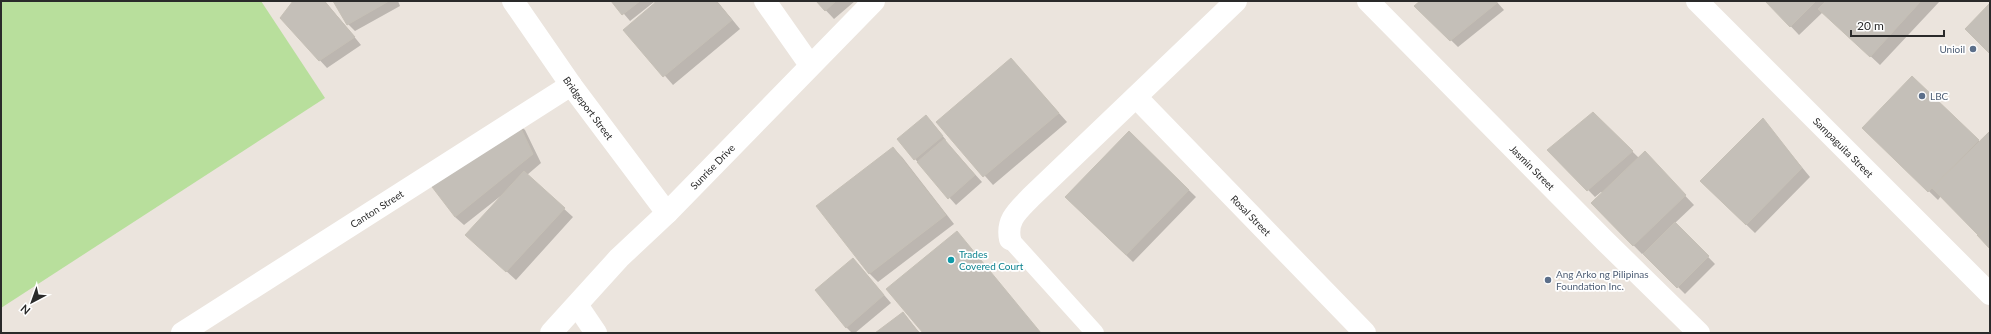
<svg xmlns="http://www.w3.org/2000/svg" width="1991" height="334" font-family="Lato,sans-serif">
<rect width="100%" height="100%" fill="#ebe4dd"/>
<path fill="#b8df9c" d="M1,1h260l64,97 -324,210z"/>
<path fill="#0003" d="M295,1h30l36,44 -34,23 -46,-50z
M335,1h63l2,5 -45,25 -7,-7z
M613,1h104l23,28 -67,56 -48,-55 31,-26 -2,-2 -24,19z
M817,1h38l-21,18z
M1421,1h75l8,9 -46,37 -42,-41z
M1767,1h173l-60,64 -57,-53 -24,23z
M1011,59l56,63 -74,63 -56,-63z
M1912,77l68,65 10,-10v116l-8,-11 -41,-41 -3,4 -66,-64z
M1593,113l46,45 14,4 41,43 -19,18 40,41 -30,30 -41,-41 -2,1 -50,-51 11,-10 -2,-1 -6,5 -46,-47z
M930,120l16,20 -1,1 37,41 -26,23 -41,-46z
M1763,120l47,57 -55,56 -45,-43z
M516,122l9,8 16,33 -14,12 46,42 -57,63 -40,-36 26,-49 -38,30 -9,-8z
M1129,132l67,65 -63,65 -67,-65z
M893,148l9,9 52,67 -76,58 -9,-9z
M853,259l38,44 -36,30h-3l-6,-6z
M903,313l17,20h-43z"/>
<path fill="#c4bfb8" stroke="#c6c0b6" d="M293,1h31l31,36 -36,24 -39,-43z
M333,1h56l-42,24z
M611,1h29l-18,14z
M657,1h59l16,19 -69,57 -40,-47z
M816,1h20l-11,10z
M1420,1h76l1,2 -47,38 -36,-35z
M1765,1h51l-26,26z
M1826,1h95l-51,56 -52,-48z
M1990,3v51l-25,-25z
M1011,58l48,55 -76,64 -47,-55z
M1912,76l67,64 -51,52 -66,-64z
M1593,112l40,39 -46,40 -40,-41z
M926,115l17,21 -29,24 -17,-21z
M1763,118l39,50 -56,57 -46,-44z
M517,120l16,34 -78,63 -29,-38z
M1129,131l60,59 -63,65 -61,-58z
M1990,131v94l-11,11 -47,-48z
M944,139l31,36 -27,24 -31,-37z
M893,147l53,68 -77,59 -53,-68z
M1645,151l41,44 -53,51 -42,-43z
M524,171l41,37 -59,64 -41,-37z
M1675,222l34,34 -32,32 -34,-34z
M1990,225v24l-13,-14 2,1z
M957,231l84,102h-118l-37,-44z
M853,258l31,37 -38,33 -31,-38z
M903,312l16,21h-44z"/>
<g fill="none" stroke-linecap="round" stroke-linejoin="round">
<path stroke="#fff" stroke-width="18" d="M1010,239l85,94"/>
<g stroke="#fff" stroke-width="22">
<path id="s1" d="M513,1l58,84 96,128"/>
<path d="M765,1l45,64"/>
<path id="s2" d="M1368,1l237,240 94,92"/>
<path id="s3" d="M1697,1l293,293"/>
<path id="s4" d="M1136,97l229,236"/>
<path d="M1010,239c-4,-20 9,-29 21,-42l205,-196"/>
<path d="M577,305l19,28"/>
<path id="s5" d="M182,333l389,-248"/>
<path id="s6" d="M551,333l68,-75 48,-45 207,-212"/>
</g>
</g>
<g fill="#5c6f8a" stroke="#fff" stroke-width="1.5">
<circle cx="1973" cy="49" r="4"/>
<circle cx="1922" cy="96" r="4"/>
<circle cx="1548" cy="280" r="4"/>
</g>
<circle fill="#0f9aa8" stroke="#fff" stroke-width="1.5" cx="951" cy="260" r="4"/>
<g text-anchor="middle" stroke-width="3.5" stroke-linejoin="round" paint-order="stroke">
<g font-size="10" fill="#4e5e75" stroke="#fff" text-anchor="start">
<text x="1965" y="53" text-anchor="end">Unioil</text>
<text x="1930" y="100">LBC</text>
<text x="1556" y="278">Ang Arko ng Pilipinas<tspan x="1556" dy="12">Foundation Inc.</tspan></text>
</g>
<g font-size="10" fill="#2a2a2a" stroke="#fff">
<text dy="4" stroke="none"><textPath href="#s1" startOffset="131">Bridgeport Street</textPath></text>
<text dy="4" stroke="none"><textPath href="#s3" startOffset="207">Sampaguita Street</textPath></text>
<text dy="4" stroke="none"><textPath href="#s6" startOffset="232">Sunrise Drive</textPath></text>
<text dy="4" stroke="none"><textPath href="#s2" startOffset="234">Jasmin Street</textPath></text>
<text dy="4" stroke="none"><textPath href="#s5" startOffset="231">Canton Street</textPath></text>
<text dy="4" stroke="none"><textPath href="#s4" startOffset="165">Rosal Street</textPath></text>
</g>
<g font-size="10" fill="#0d838f" stroke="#fff" text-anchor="start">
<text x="959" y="258">Trades<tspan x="959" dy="12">Covered Court</tspan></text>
</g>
</g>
<rect width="1991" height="334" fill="none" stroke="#2a2a2a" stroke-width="4"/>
<g transform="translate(32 302) rotate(221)" stroke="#ffffff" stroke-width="3" paint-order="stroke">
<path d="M0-3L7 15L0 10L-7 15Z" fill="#2a2a2a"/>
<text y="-6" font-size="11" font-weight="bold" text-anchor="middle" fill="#2a2a2a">N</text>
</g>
<path d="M1851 30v6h93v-6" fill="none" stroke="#2a2a2a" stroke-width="2"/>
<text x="1857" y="30" font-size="12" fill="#2a2a2a" stroke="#ffffff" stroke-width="3" paint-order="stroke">20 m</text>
</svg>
